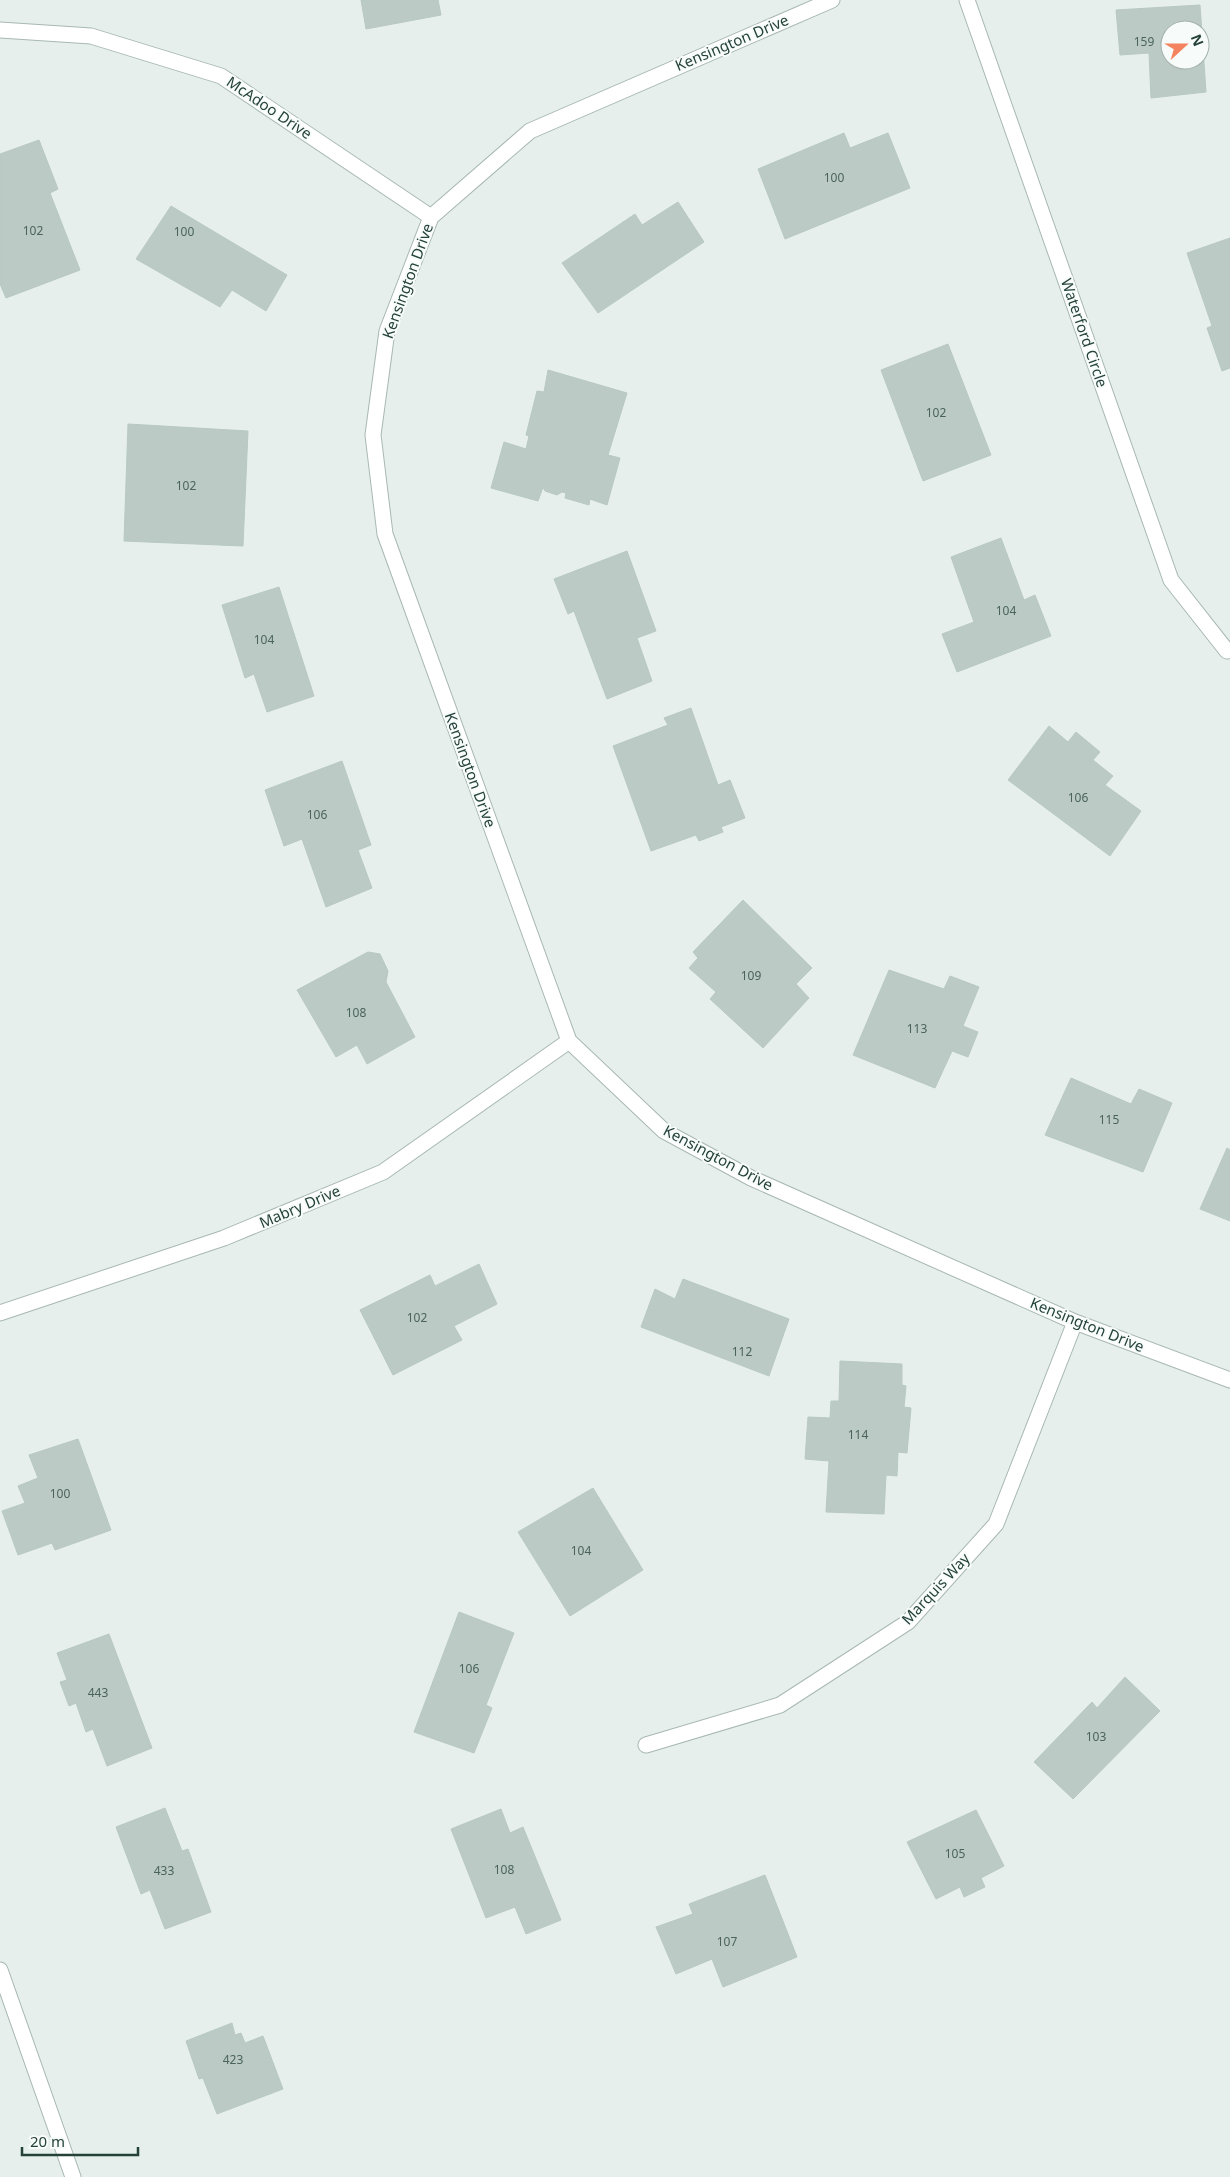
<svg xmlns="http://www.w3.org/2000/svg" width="1230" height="2177" font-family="'Noto Sans',sans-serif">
<rect width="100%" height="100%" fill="#e6efeb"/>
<path fill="#bbcac4" stroke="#b8c9c2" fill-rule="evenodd" d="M361,0h77l3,15 -75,14z
M1200,5l6,87 -55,6 -2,-45 -29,2 -4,-45zM1170,30h30v30h-30z
M844,133l6,15 38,-15 22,55 -125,51 -27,-70z
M39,140l19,49 -8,4 30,77 -74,28 -6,-14v-130z
M678,202l26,40 -106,71 -36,-50 73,-49 7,11z
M171,206l116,69 -21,36 -34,-21 -12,17 -84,-48z
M1230,238v130l-8,3 -15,-43 5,-2 -25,-73z
M948,344l43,111 -68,26 -42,-111z
M548,370l79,23 -19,62 12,3 -13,47 -17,-6 -1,6 -24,-7 1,-5 -4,-1 -5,3 -12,-4 -2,-4 -5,14 -47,-13 13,-46 22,7 3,-13 -3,-1 11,-44 7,1z
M128,424l120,7 -5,115 -119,-5z
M1001,538l23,62 11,-5 16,41 -94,36 -15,-38 32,-12 -23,-65z
M627,551l29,80 -19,7 15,43 -45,18 -33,-88 -6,3 -14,-35z
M279,587l35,109 -47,16 -13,-38 -9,4 -23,-73z
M691,708l27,77 12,-5 15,38 -24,9 2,5 -24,9 -3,-6 -45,16 -38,-105 55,-21 -4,-7z
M1049,726l19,16 8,-10 24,20 -7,8 20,16 -8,9 36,26 -31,45 -102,-76z
M342,761l29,84 -13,5 14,38 -46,19 -24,-68 -18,7 -19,-56z
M743,900l69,68 -16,16 13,14 -46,50 -53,-49 6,-7 -27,-24 9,-10 -5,-6z
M368,952l12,2 8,17 -2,11 29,55 -48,27 -10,-19 -21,12 -39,-67z
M889,970l55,19 6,-13 29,11 -16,39 15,6 -10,25 -16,-6 -17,37 -82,-33z
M1071,1078l60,26 8,-15 33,14 -29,69 -98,-37z
M1227,1148l3,2v71l-30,-12z
M479,1264l18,40 -43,22 8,14 -69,35 -33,-65 70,-35 5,11z
M683,1279l106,40 -20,57 -128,-49 14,-38 20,10z
M840,1361l62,3v21l4,1 -2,21 7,1 -4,45 -9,-1 -1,24 -11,-1 -2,39 -58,-2 3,-51 -24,-2 3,-42 22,1 1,-17h8z
M78,1439l33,91 -56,20 -3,-7 -34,12 -16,-44 23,-8 -7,-17 20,-8 -9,-23z
M593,1488l50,82 -73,46 -52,-84z
M459,1612l55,21 -28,72 6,3 -18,45 -60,-21z
M109,1634l43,114 -45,18 -14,-37 -7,3 -10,-29 -7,3 -9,-24 7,-2 -10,-27z
M1125,1677l35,34 -87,88 -39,-37 58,-60 5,6z
M165,1808l17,43 6,-2 23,63 -46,17 -15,-39 -9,4 -25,-67z
M501,1809l9,24 13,-6 38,93 -35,14 -11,-27 -29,11 -35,-89z
M976,1810l28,56 -23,12 4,9 -21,10 -4,-10 -24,12 -29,-57z
M765,1875l32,82 -74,30 -11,-28 -36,15 -20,-47 37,-13 -4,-10z
M232,2023l3,12 6,-2 4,10 18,-7 20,53 -66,25 -14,-36 -4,1 -13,-38z"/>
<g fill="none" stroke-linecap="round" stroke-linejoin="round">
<defs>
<path id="minor" d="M832,0l-302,131 -99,86 -44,114 -14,104 12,99 184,507 95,90 87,47 324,144 155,58
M967,0l204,580 56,71
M0,30l91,6 130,40 210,141
M0,1313l224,-75 159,-66 186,-131
M646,1745l134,-40 128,-83 88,-98 79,-202
M0,1970l73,207"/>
</defs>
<use href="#minor" stroke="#a8b8b2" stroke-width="17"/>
<use href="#minor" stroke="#fff" stroke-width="15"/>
</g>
<g text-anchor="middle" stroke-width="4" stroke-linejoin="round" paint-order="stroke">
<g font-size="12" fill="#4a645c">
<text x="1144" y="46">159</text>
<text x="834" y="182">100</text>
<text x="33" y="235">102</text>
<text x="184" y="236">100</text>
<text x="936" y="417">102</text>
<text x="186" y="490">102</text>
<text x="1006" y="615">104</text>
<text x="264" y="644">104</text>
<text x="1078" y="802">106</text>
<text x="317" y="819">106</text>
<text x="751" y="980">109</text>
<text x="356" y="1017">108</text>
<text x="917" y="1033">113</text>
<text x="1109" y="1124">115</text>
<text x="417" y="1322">102</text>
<text x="742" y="1356">112</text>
<text x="858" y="1439">114</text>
<text x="60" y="1498">100</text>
<text x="581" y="1555">104</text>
<text x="469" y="1673">106</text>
<text x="98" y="1697">443</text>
<text x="1096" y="1741">103</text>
<text x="955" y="1858">105</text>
<text x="504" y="1874">108</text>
<text x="164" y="1875">433</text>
<text x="727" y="1946">107</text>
<text x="233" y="2064">423</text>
</g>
<g font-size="15" fill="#24423a" stroke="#f7fbf9">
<text transform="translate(732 43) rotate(-23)" y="5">Kensington Drive</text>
<text transform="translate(269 108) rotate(34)" y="5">McAdoo Drive</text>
<text transform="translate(408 281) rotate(-70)" y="5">Kensington Drive</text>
<text transform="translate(1084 333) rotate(71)" y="5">Waterford Circle</text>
<text transform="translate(470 770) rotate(70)" y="5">Kensington Drive</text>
<text transform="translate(718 1158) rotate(28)" y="5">Kensington Drive</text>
<text transform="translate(300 1207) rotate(-23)" y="5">Mabry Drive</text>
<text transform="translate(1087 1325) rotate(22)" y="5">Kensington Drive</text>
<text transform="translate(936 1589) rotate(-47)" y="5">Marquis Way</text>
</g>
</g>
<g transform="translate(1185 45) rotate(69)"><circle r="24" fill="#f7fbf9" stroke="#a3b1ad"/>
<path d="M0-4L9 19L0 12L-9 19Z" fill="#f4845f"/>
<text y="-8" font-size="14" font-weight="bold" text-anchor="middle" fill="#24423a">N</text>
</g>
<path d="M22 2147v8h116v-8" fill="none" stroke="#24423a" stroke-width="2.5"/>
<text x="30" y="2147" font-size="15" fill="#24423a" stroke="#f7fbf9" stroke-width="4" paint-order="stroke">20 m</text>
</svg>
